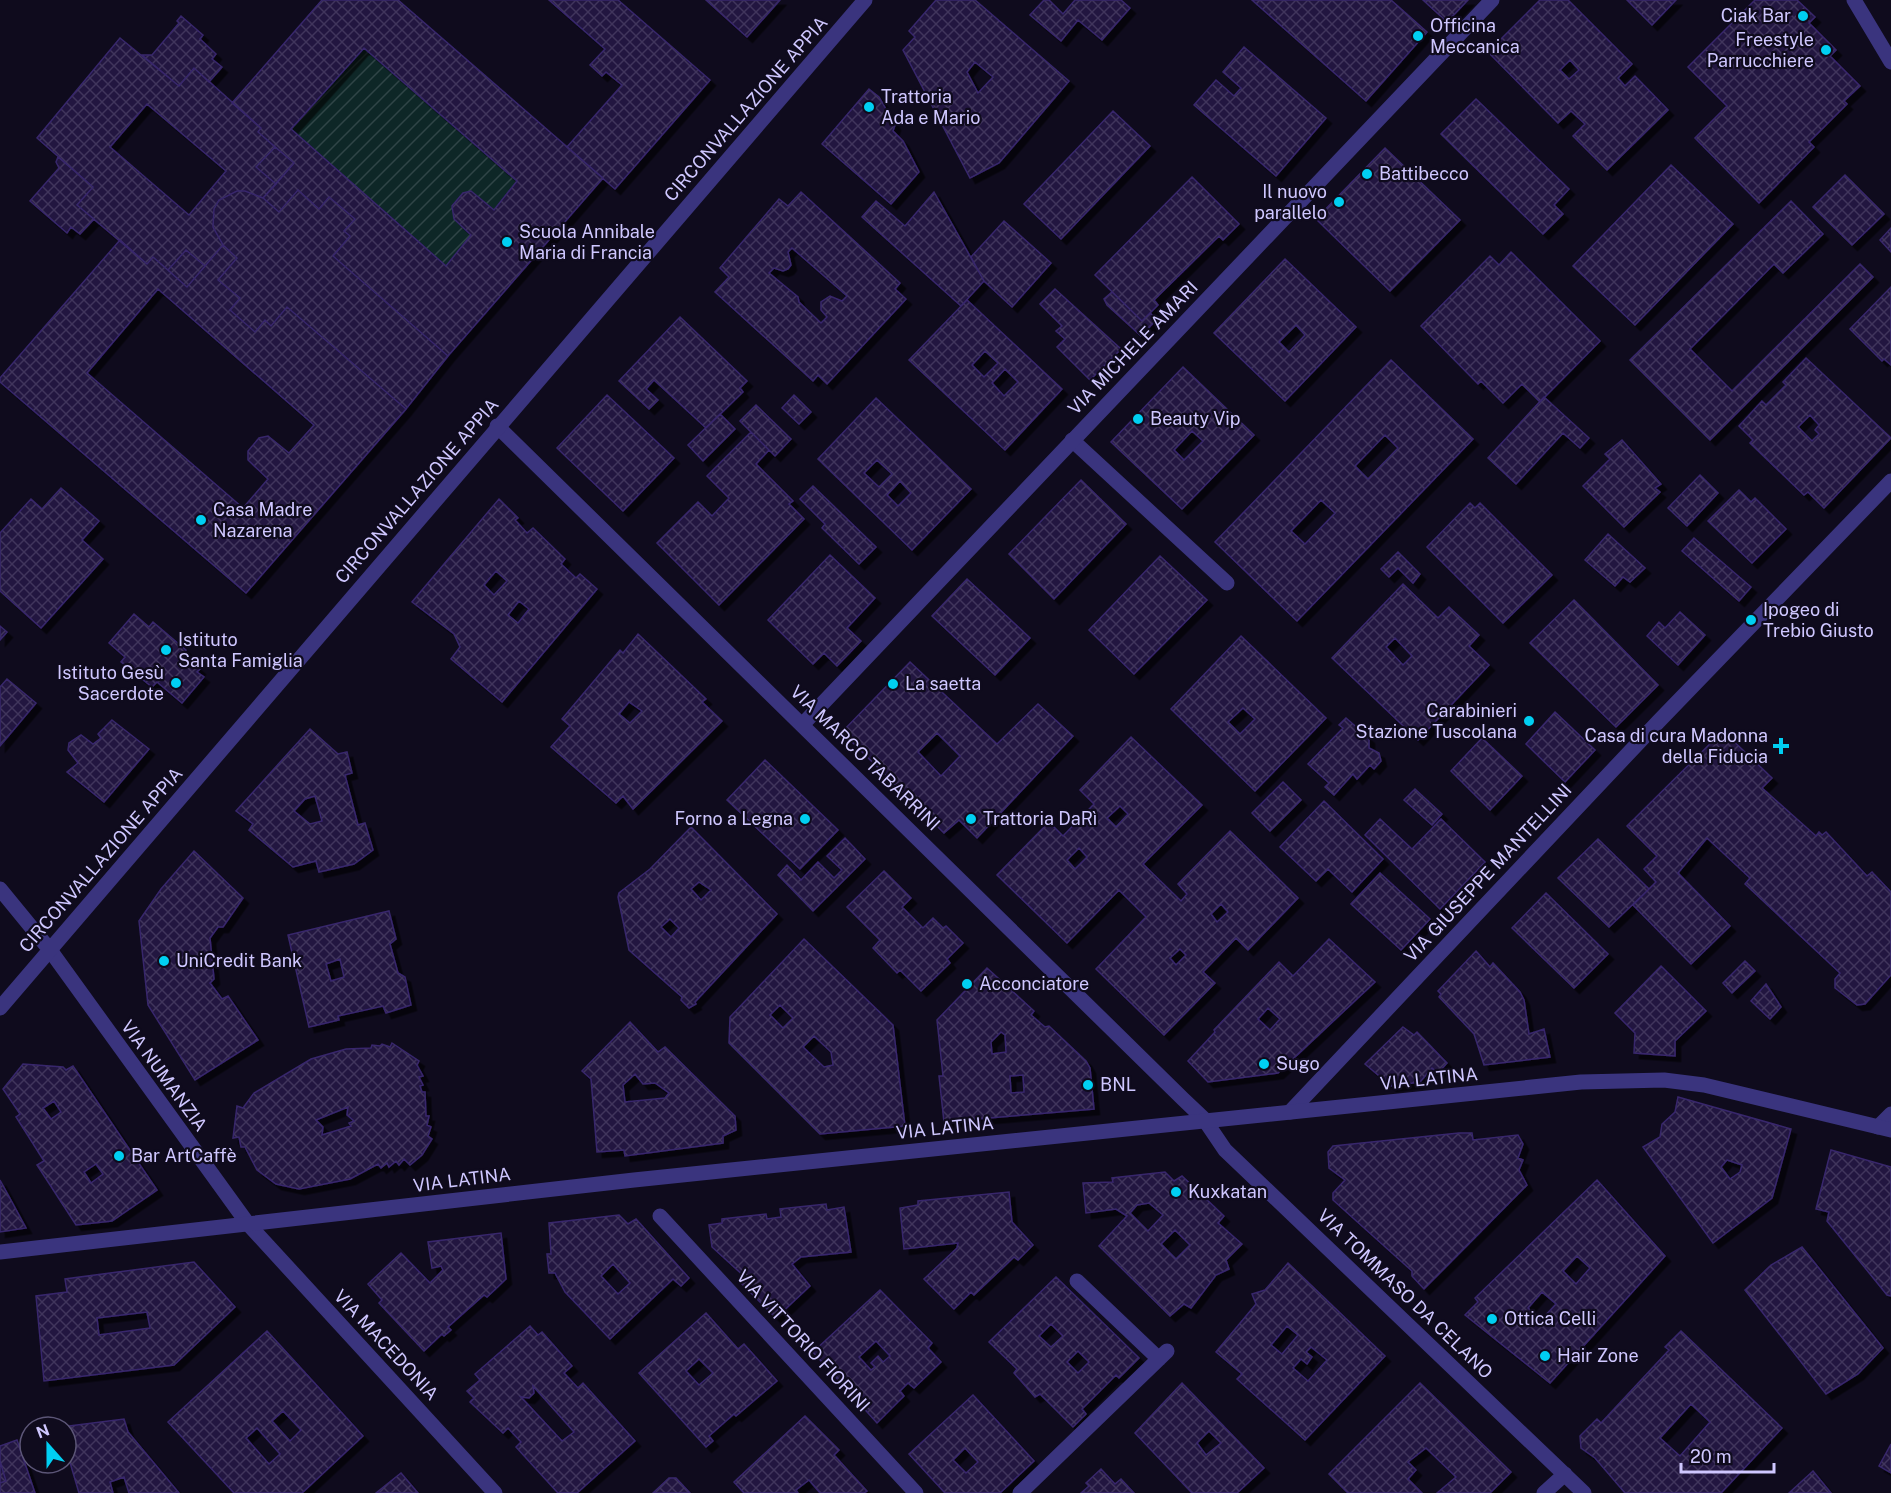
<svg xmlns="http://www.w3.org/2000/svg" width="1891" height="1493" font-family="'Public Sans',sans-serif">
<defs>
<pattern id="garden-furrows" width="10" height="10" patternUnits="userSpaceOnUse" patternTransform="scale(1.5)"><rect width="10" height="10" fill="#0e2727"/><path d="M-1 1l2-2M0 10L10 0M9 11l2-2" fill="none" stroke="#304547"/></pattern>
<pattern id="building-cross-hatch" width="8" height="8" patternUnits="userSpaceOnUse" patternTransform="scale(1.5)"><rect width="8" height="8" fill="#20163f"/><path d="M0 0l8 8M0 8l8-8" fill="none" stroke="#3f365c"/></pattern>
<filter id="shadow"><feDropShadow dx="5.5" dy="5.5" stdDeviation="0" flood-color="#0009"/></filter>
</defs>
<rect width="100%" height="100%" fill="#0f0b1d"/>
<path fill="url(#garden-furrows)" d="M364,48l153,133 -23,29 -23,-19 -8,2 -11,13 2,13 17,16 -25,31 -155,-137z"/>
<path fill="url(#building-cross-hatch)" stroke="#38276c" stroke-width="1.5" fill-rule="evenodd" filter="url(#shadow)" d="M322,0h76l205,178 -155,178 -115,-100 17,-20 -6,-5 11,-12 -26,-22 -10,12 -21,-19 -19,22 -16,-14 31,-35 -36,-31 3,-4 -29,-25zM364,48l153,133 -23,29 -23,-19 -8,2 -11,13 2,13 17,16 -25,31 -155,-137z
M549,0h69l92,80 -95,109 -48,-42 55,-62 -16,-13 -4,4 -12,-11 15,-16z
M706,0h74l-33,37z
M936,0h39l94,81 -70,82 -29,15 -67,-128 12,-13 -6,-6zM975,62l18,15 -15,16 -11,-21z
M1044,0h5l14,14 12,-14h46l9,8 -28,32 -24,-20 -17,21 -31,-26z
M1252,0h139l36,32 -61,69z
M1423,0h45l-21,22z
M1540,0h28l64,64 -14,14 7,8 10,-10 33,34 -61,60 -34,-34 12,-12 -14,-13 -13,12 -70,-71zM1570,60l9,10 -10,9 -9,-9z
M1627,0h49l-24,25z
M1755,0h42l18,17 -6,6 27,27 -6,6 30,30 -16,15 3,3 -38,38 5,5 -55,56 -64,-65 32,-32 -39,-39z
M181,16l22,19 -3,4 16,15 -4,5 10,8 -13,15 -15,-14 -15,18 -37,-31h10l27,-32 -2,-2z
M120,38l59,48 15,-18 67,60 -3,4 17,15 -19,20 20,17 -13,14 -18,-7h-8l-18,9 -5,9 -1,18 10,18 -18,21 -19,-16 -18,20 -15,-13 -6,7 -70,-59 16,-18 -56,-49zM147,104l79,67 -37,44 -79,-68z
M1244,47l82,71 -50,58 -82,-71 22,-25 18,16 7,-8 -18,-16z
M869,89l10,8 16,28 -2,6 10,10 16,31 -28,32 -69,-60z
M1476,99l93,90 -15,16 9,9 -20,20 -102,-100z
M1113,111l37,35 -89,93 -37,-35z
M275,147l19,16 -18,21 -20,-17z
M1385,148l75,72 -70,71 -74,-72z
M58,157l35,30 -16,18 17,14 -14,15 -9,-7 -4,6 -37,-32 29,-33 -3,-6z
M1671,165l62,59 -98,101 -62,-59z
M1845,175l39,39 -32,31 -39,-38z
M1192,177l47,47 -16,16 -4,-4 -65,64 4,5 -16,16 -47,-46z
M298,190l21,19 10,-12 26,22 -11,12 6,5 -17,20 115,100 -42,53 -119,-102 -16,19 -6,-6 -10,12 -25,-22 10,-12 -22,-18 19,-22 -14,-13 -10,-18 1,-18 5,-9 18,-9h8l18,7 16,14z
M801,192l99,91 -5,6 11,10 -79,85 -9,-9 -5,6 -98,-89 14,-15 -9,-9 59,-69 9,7zM792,248l55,48 -5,5 -12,-5 -9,6v8l6,7 -6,6 -22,-21 -1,-5 -29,-24 5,-5 9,3 5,-2 3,-4 -3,-13z
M934,192l50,89 -23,25 -99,-89 14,-16 29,25z
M1791,201l32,33 -40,39 -9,-9 -84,85 42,42 128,-127 13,13 -163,163 -80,-80z
M1004,221l47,42 -39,44 -28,-26 -13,-24z
M1891,228v24l-11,-12z
M120,240l27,24 6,-7 34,30 36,-42 14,13 -19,22 22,18 -10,12 25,22 10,-12 6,6 16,-19 119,102 -160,184 -246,-211v-4zM158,289l156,136 -25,28 -21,-17 -9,2 -11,13v9l20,19 -25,29 -156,-135z
M186,250l19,16 -18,21 -19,-17z
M1511,252l89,89 -60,61 -18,-18 -19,19 -22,-22 -3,3 -57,-58 69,-70 9,9z
M1285,259l71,68 -71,74 -71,-68zM1296,325l9,10 -16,17 -10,-10z
M1891,287v78l-7,-6 -2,2 -32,-32z
M1055,289l66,60 -31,31 -33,-33 8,-8 -9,-8 6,-5 -22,-22z
M1112,292l30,29 8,-8 7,6 -16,17 -34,-31 -3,-6z
M967,300l95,89 -57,61 -96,-90zM985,351l13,12 -14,14 -12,-12zM1005,369l13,13 -14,14 -12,-13z
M680,317l67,64 -7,7 3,4 -37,36 -52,-48 -8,9 12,11 -9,9 -30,-28z
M1806,358l85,80 -67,70 -16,-16 -4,3 -54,-52 3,-3 -14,-14 23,-25 4,4 20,-20 -3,-3zM1810,415l9,10 -4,5 4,4 -7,7 -14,-14z
M1391,360l82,79 -176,182 -82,-79zM1385,435l13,13 -30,31 -13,-13zM1321,500l14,13 -30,31 -14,-13z
M1183,367l71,68 -72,74 -71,-67zM1192,431l11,10 -19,19 -10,-10z
M607,395l67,63 -51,53 -66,-63z
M794,395l17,17 -12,12 -17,-16z
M1544,397l45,41 -9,10 -17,-15 -47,51 -28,-26z
M876,398l95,91 -59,61 -94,-91zM877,460l15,14 -13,13 -15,-14zM900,481l11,12 -13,13 -11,-11z
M756,405l35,34 -16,17 -35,-35z
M720,414l15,15 -32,32 -15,-16z
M751,432l18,18 -13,14 37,37 -4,3 15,15 -85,86 -62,-62 41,-41 14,14 17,-18 -22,-22z
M1622,440l39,44 -6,4 5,4 -36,35 -41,-41 27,-27 -5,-5z
M1700,475l18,18 -31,33 -19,-18z
M1081,480l45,44 -72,75 -45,-45z
M813,486l63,61 -17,17 -37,-36 3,-4 -25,-25z
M61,488l38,33 -17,19 21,19 -62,69 -41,-37v-58l31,-34 11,10z
M1739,490l12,12 4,-4 31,31 -34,34 -44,-42z
M499,499l19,19 -3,2 12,13 6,-5 32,31 -4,5 15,14 4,-4 17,15 -95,113 -51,-43 9,-12 -6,-13 -42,-32zM496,571l11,10 -13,14 -10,-10zM519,601l10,8 -11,14 -10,-8z
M1470,503l5,5 5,-5 72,72 -49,48 -76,-76z
M1608,534l37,34 -15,14 -7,-5 -8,9 -30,-26z
M1694,538l57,49 -12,14 -57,-50z
M1398,552l22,22 -7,9 -15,-15 -9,9 -8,-8z
M830,555l45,43 -28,30 14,13 -24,25 -13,-13 -11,11 -45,-44z
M1160,556l47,44 -73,74 -45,-44z
M967,579l63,59 -35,37 -63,-59z
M1403,584l35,34 11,-11 30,28 -10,11 20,19 -71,75 -86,-82zM1395,638l17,18 -9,9 -17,-18z
M1574,600l84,85 -42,42 -86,-84z
M1680,612l25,23 -27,30 -31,-29 12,-14 6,6z
M134,614l15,13 4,-5 33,28 -3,4 17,15 -3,3 7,5 -22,26 -25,-21 -5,5 -31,-25 4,-5 -16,-14z
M0,626l7,6 -7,8z
M638,634l68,65 -4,3 20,19 -89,88 -10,-13 -7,7 -65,-56 19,-21 -8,-7 58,-69 3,3zM629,702l13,9 -12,12 -11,-9z
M1241,636l85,82 -71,73 -84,-82zM1243,708l12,11 -15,15 -12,-12z
M910,662l87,82 41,-40 35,32 -96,102 -18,-18 -15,13 -102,-101zM937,733l23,23 -19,20 -23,-24z
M7,679l29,24 -36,43v-59z
M1555,712l40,38 -30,32 -39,-38z
M1346,718l23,20v10l10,5 2,8 -7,8 -4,-4 -13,14 -4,-5 -19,21 -9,-8 4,-4 -21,-19 35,-36 -4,-3z
M112,720l37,29 -45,53 -37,-30 11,-9 -10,-13 1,-7 12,-8 12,9 8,-6 -3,-4z
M310,729l28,25 9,-2 5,21 -7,2 13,50 7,-2 8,27 -19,14 -35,8 -3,-11 -23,6 -44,-37 4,-6 -17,-13zM315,796l7,25 -12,3 -16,-13 11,-12z
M1723,731l49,47 -10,10 54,48 3,-4 3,3 4,-3 41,44 5,-4 19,20v83l-26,29 -8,1 -22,-17v-9l5,-6 -95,-89 5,-6 -43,-40 -29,35 52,53 -39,38 -58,-59 23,-23 -12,-13 13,-13 -30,-30z
M1131,737l71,68 -59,59 38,37 6,-7 -9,-10 52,-53 68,67 -50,52 -12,-12 -33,34 12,11 -51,52 -68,-66 50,-52 -27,-27 -52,53 -70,-68 52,-53 14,14 31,-32 -14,-14zM1120,806l8,8 -12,13 -9,-9zM1079,848l8,9 -12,12 -8,-9zM1221,904l7,8 -11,10 -6,-8zM1180,949l6,6 -10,10 -6,-7z
M1482,738l40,38 -32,34 -39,-39z
M765,760l73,70 -38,39 -73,-69z
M1283,782l18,18 -31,31 -18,-18z
M1415,789l27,25 -10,11 -28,-25z
M1324,801l59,58 -31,33 -24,-23 -12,12 -36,-34z
M1380,819l32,30 29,-30 44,43 -45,47 -75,-74z
M691,827l86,87 -82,88 1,2 -7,4 -8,-8 1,-3 -53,-47 -11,-53 1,-4 31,-24zM699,882l12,8 -10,10 -10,-11zM670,919l9,9 -8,9 -10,-10z
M845,838l20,21 -52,52 -35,-36 9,-10 14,15 17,-18 16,16 8,-8 -15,-14z
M1598,839l51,50 -40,38 -51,-49z
M194,851l49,47 -20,29h-5l-8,11 4,41 -4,4 12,16 6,-3 30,44 -63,40 -47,-75 -9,-84 22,-32z
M884,871l27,27 -9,9 21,21 10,-10 10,10 3,-2 17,17 -16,16 3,4 -29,28 -21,-21 -3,3 -24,-25 7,-8 -33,-33z
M1380,873l50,46 -29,31 -50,-46z
M1546,893l62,61 -34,34 -62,-60z
M389,911l7,28 -6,5 8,29 7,4 6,28 -25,8 -3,-7 -45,10 1,4 -30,7 -21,-92zM340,959l4,18 -13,4 -5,-17z
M804,939l89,86 12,101 -85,8 -91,-91 1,-26zM780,1005l13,13 -10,10 -13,-13zM814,1036l17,16 2,13 -9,2 -21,-20z
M1329,939l46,43 -97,91 -70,9 -20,-21 27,-29 -1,-2 65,-68 14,14zM1268,1008l12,11 -10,11 -12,-11z
M1476,951l14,16 3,-4 27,29 4,8 5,34 15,-5 6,28 -66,8 -10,-31 -35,-37 2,-3 -3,-3z
M1745,961l10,10 -23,22 -9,-10z
M1661,966l45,45 -31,30v15l-41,-3 1,-20 -20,-20z
M987,968l47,43 -3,4 14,12 4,-1 37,35 4,7 4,41 -150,13 -5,-46h4l-6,-56zM1001,1032l4,3 1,17 -14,2 -1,-12zM1023,1075l1,17 -13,1 -1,-17z
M1766,984l15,23 -11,12 -19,-18z
M630,1022l28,30 7,-5 70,69 1,14 -13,6v7l-98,13 -1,-6 -27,2 -6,-73 -9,-8zM635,1074l8,10 12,-1 14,10 -4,5 -40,4 -2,-17z
M1403,1027l11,8 3,-3 30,31 -9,10 -6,-5 -12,14 -29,4 -26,-22z
M392,1043l27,18 -2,4 6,11 -4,1 4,8 -3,1 2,6h3l1,24h3l-2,9 4,2 -3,9 4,3 -10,16 -12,10 -6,-6 -5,6 -3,-4 -7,6 -2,-4 -6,5 -3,-4 -28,15 -51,10 -23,-5 -19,-14 -12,-23h-4l-2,-10 -6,1 4,-32 6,2 11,-15 57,-34 35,-10 25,-1 1,-3 8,1 2,-2 8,3zM348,1107l-1,8 7,6 -5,2 2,3 -29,9 1,-8 -7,-7z
M23,1064l40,3 3,3 7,-4 84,124 -45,31 -36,4 -39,-60 7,-4 -28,-44 4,-3 -17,-25zM54,1101l7,11 -10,7 -8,-11zM96,1164l7,10 -12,9 -7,-11z
M1678,1097l113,32 -19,69 -59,45 -70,-96 17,-10 2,-13 13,-12zM1727,1160l15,5 -2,7 -10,7 -9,-12z
M1459,1133h13l1,7 45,-5 5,9 -5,14 5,2 -4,10 8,15 -103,104 -12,-13v-5l-79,-71v-7l12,-13 -16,-12 -1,-16 5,-6z
M1831,1150l60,17v129l-4,-1 -60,-74 2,-9 -13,-3z
M1165,1172l9,9 8,-5 42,40 -6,7 24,21 -16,16 3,9 -13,6 -25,33 -7,-4 -14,12 -71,-70 28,-30 -11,-7 -30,4 -3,-30 30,-1 -1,-4zM1149,1203l14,12 -15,16 -18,-18 7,-8zM1175,1230l15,15 -14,14 -15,-15z
M0,1180l26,48 -26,4z
M1597,1180l68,76 -115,127 -85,-68 13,-13 -3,-4zM1577,1256l13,12 -14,16 -13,-13zM1542,1292l14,12 -15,16 -13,-12z
M1009,1192l3,30 21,23 -15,15 -4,-3 -40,38 -3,-3 -17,17 -30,-30 33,-31 1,-5 -54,6 -4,-41 18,-3v-4z
M826,1204l1,6 17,-3 7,45 -50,5 -9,7 18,22 -34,32 -36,-36 5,-5 -33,-30 -3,-22 13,-2v-4l44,-5 1,5 14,-2 -1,-8z
M619,1215l9,9 8,-5 53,59 -8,8 -8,-7 -63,60 -45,-47 -10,-19h-6l-2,-19h4l-2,-31zM613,1264l17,19 -12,11 -17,-18z
M501,1233l5,46 -19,18 -3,-2 -36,32 3,3 -7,6 -2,-2 -18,17 -45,-48 3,-3 -14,-16 33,-31 29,30 13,-13 -2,-4 -9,2 -4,-26z
M1802,1247l81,101 -25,26 -32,20 -81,-104 26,-25z
M194,1262l41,45 -61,58 -130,16 -8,-85 31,-4 -2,-13zM147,1312l3,16 -51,7 -2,-17z
M1288,1263l97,93 -80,84 -68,-61 5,-5 -26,-22 40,-48 -4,-10 13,-4zM1287,1326l11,9 -16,19 -11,-9zM1311,1347l16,13 -19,21 -15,-13 8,-9 6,5 5,-7 -6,-5z
M1056,1277l83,81 -20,20 -3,-3 -34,34 4,5 -13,13 -33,-33 -5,3 -21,-24 3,-4 -28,-27zM1051,1324l12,12 -12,11 -12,-11zM1078,1351l11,11 -11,11 -11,-11z
M880,1290l52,53 -4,5 13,14 -27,26 -6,-5 -8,8 4,5 -27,27 -64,-71zM876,1341l14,15 -7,6 -5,-6 -7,7 4,4 -4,3 -12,-13z
M706,1313l32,36 6,-5 33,37 -41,35 -2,-2 -25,22 4,5 -7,6 -67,-74zM699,1359l14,14 -14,12 -13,-14z
M530,1326l8,9 4,-3 30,34 -8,7 14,15 5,-5 52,58 -58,52h-19l-42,-46 5,-5 -13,-14 -5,5 -33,-31 4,-4 -7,-7 13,-11 -5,-6zM533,1386l41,46 -12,9 -41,-44 8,1 5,-5z
M267,1331l96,105 -61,57h-68l-66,-71zM283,1411l18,19 -11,11 -18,-20zM257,1428l23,26 -11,10 -23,-26z
M1681,1331l101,97 -61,65h-96l-30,-35 -14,-10 -1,-12 17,-17 4,4 68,-73 -4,-3zM1691,1404l19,18 -30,34 -20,-18z
M1182,1383l82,85 -27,25h-45l-57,-60zM1209,1431l12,12 -15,12 -9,-12z
M1420,1383l91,89 -21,21h-53l19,-16 -30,-29 -18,14 8,8 -8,9 14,14h-74l-19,-19z
M973,1395l61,66 -34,32h-55l-36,-39zM965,1448l13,14 -12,11 -13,-13z
M805,1416l34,34 -5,5 33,36 -3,2h-44l-11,-13 -13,10 2,3h-54l-10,-11z
M124,1419l4,13 51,61h-50l-5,-16 -14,5 3,11h-34l-13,-44v-22h-5z
M17,1440l18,53h-35v-10l6,-2 -6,-20v-15z
M1891,1444v29l-12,-7z
M0,1461l6,20 -6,2z
M1101,1469l14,15 6,-5 13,14h-53l8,-7 -3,-3z
M1813,1471l18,22h-42z
M401,1473l17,20h-42z
M669,1478h7l14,15h-37z"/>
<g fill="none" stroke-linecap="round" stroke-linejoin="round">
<path stroke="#3a347e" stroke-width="15" d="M1072,440l155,143
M1077,1281l82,78
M1020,1493l147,-142"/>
<path stroke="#3a347e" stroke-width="15" d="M1854,0l37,62
M497,426l686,673 21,20 21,31 359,343
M803,724l689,-724
M50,950l198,274 247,269
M1290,1112l368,-390 233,-241
M1878,1127l13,-13
M660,1216l256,277
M1544,1493l21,-19"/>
<path stroke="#3a347e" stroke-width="15" d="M0,889l50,61
M0,1008l865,-1008
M0,1252l634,-72 947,-98 83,-2 40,5 187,45"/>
</g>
<g fill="#00cff2" stroke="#0f0b1d" stroke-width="2">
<circle cx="1803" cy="16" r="6"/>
<circle cx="1418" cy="36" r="6"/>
<circle cx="1826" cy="50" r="6"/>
<circle cx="869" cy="107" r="6"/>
<circle cx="1367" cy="174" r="6"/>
<circle cx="1339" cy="202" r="6"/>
<circle cx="507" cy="242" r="6"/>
<circle cx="1138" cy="419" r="6"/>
<circle cx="201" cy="520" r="6"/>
<circle cx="1751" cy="620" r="6"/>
<circle cx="166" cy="650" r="6"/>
<circle cx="176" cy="683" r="6"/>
<circle cx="893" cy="684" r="6"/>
<circle cx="1529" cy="721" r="6"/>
<path d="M1778 737h6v6h6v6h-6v6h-6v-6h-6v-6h6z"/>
<circle cx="805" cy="819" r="6"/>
<circle cx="971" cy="819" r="6"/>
<circle cx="164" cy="961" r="6"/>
<circle cx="967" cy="984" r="6"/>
<circle cx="1264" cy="1064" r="6"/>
<circle cx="1088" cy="1085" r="6"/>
<circle cx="119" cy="1156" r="6"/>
<circle cx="1176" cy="1192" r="6"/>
<circle cx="1492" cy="1319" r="6"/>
<circle cx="1545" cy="1356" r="6"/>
</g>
<g text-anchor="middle" stroke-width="4.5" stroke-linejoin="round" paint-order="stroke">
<g font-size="18" fill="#cfc7ff" stroke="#0f0b1d" text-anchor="start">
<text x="1791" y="22" text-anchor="end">Ciak Bar</text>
<text x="1430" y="32">Officina<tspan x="1430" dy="21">Meccanica</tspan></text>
<text x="1814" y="46" text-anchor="end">Freestyle<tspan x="1814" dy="21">Parrucchiere</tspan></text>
<text x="881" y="103">Trattoria<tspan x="881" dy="21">Ada e Mario</tspan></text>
<text x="1379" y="180">Battibecco</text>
<text x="1327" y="198" text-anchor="end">Il nuovo<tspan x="1327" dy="21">parallelo</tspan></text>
<text x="519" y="238">Scuola Annibale<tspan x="519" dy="21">Maria di Francia</tspan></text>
<text x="1150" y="425">Beauty Vip</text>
<text x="213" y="516">Casa Madre<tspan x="213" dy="21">Nazarena</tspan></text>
<text x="1763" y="616">Ipogeo di<tspan x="1763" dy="21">Trebio Giusto</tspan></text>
<text x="178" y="646">Istituto<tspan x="178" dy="21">Santa Famiglia</tspan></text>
<text x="164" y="679" text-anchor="end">Istituto Gesù<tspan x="164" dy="21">Sacerdote</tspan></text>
<text x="905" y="690">La saetta</text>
<text x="1517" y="717" text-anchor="end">Carabinieri<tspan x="1517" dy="21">Stazione Tuscolana</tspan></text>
<text x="1768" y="742" text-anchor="end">Casa di cura Madonna<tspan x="1768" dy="21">della Fiducia</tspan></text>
<text x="793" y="825" text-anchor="end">Forno a Legna</text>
<text x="983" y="825">Trattoria DaRì</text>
<text x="176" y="967">UniCredit Bank</text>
<text x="979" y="990">Acconciatore</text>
<text x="1276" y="1070">Sugo</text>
<text x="1100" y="1091">BNL</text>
<text x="131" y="1162">Bar ArtCaffè</text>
<text x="1188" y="1198">Kuxkatan</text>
<text x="1504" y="1325">Ottica Celli</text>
<text x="1557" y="1362">Hair Zone</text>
</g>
<g font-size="18" fill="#cfc7ff" stroke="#0f0b1d">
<text transform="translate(746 109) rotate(-49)" y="6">CIRCONVALLAZIONE APPIA</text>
<text transform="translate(1133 348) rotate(-46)" y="6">VIA MICHELE AMARI</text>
<text transform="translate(417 491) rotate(-49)" y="6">CIRCONVALLAZIONE APPIA</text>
<text transform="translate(865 758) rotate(44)" y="6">VIA MARCO TABARRINI</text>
<text transform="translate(101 860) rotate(-49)" y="6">CIRCONVALLAZIONE APPIA</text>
<text transform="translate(1488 873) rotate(-47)" y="6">VIA GIUSEPPE MANTELLINI</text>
<text transform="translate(164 1076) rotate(54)" y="6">VIA NUMANZIA</text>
<text transform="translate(1429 1079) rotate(-6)" y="6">VIA LATINA</text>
<text transform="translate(945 1128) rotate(-6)" y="6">VIA LATINA</text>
<text transform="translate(462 1180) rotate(-7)" y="6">VIA LATINA</text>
<text transform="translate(1405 1294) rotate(44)" y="6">VIA TOMMASO DA CELANO</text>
<text transform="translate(803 1341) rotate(47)" y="6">VIA VITTORIO FIORINI</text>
<text transform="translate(386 1345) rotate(47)" y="6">VIA MACEDONIA</text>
</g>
</g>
<g transform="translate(48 1445) rotate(339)"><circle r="28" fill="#0f0b1d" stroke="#5c5677" stroke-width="1.5"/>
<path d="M0-4.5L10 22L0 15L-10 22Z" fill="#00cff2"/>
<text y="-9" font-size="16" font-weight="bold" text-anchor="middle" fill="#cfc7ff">N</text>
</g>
<path d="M1681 1463v9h93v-9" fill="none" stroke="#cfc7ff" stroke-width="3"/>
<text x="1690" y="1463" font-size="18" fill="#cfc7ff" stroke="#0f0b1d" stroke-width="4.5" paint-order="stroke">20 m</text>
</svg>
